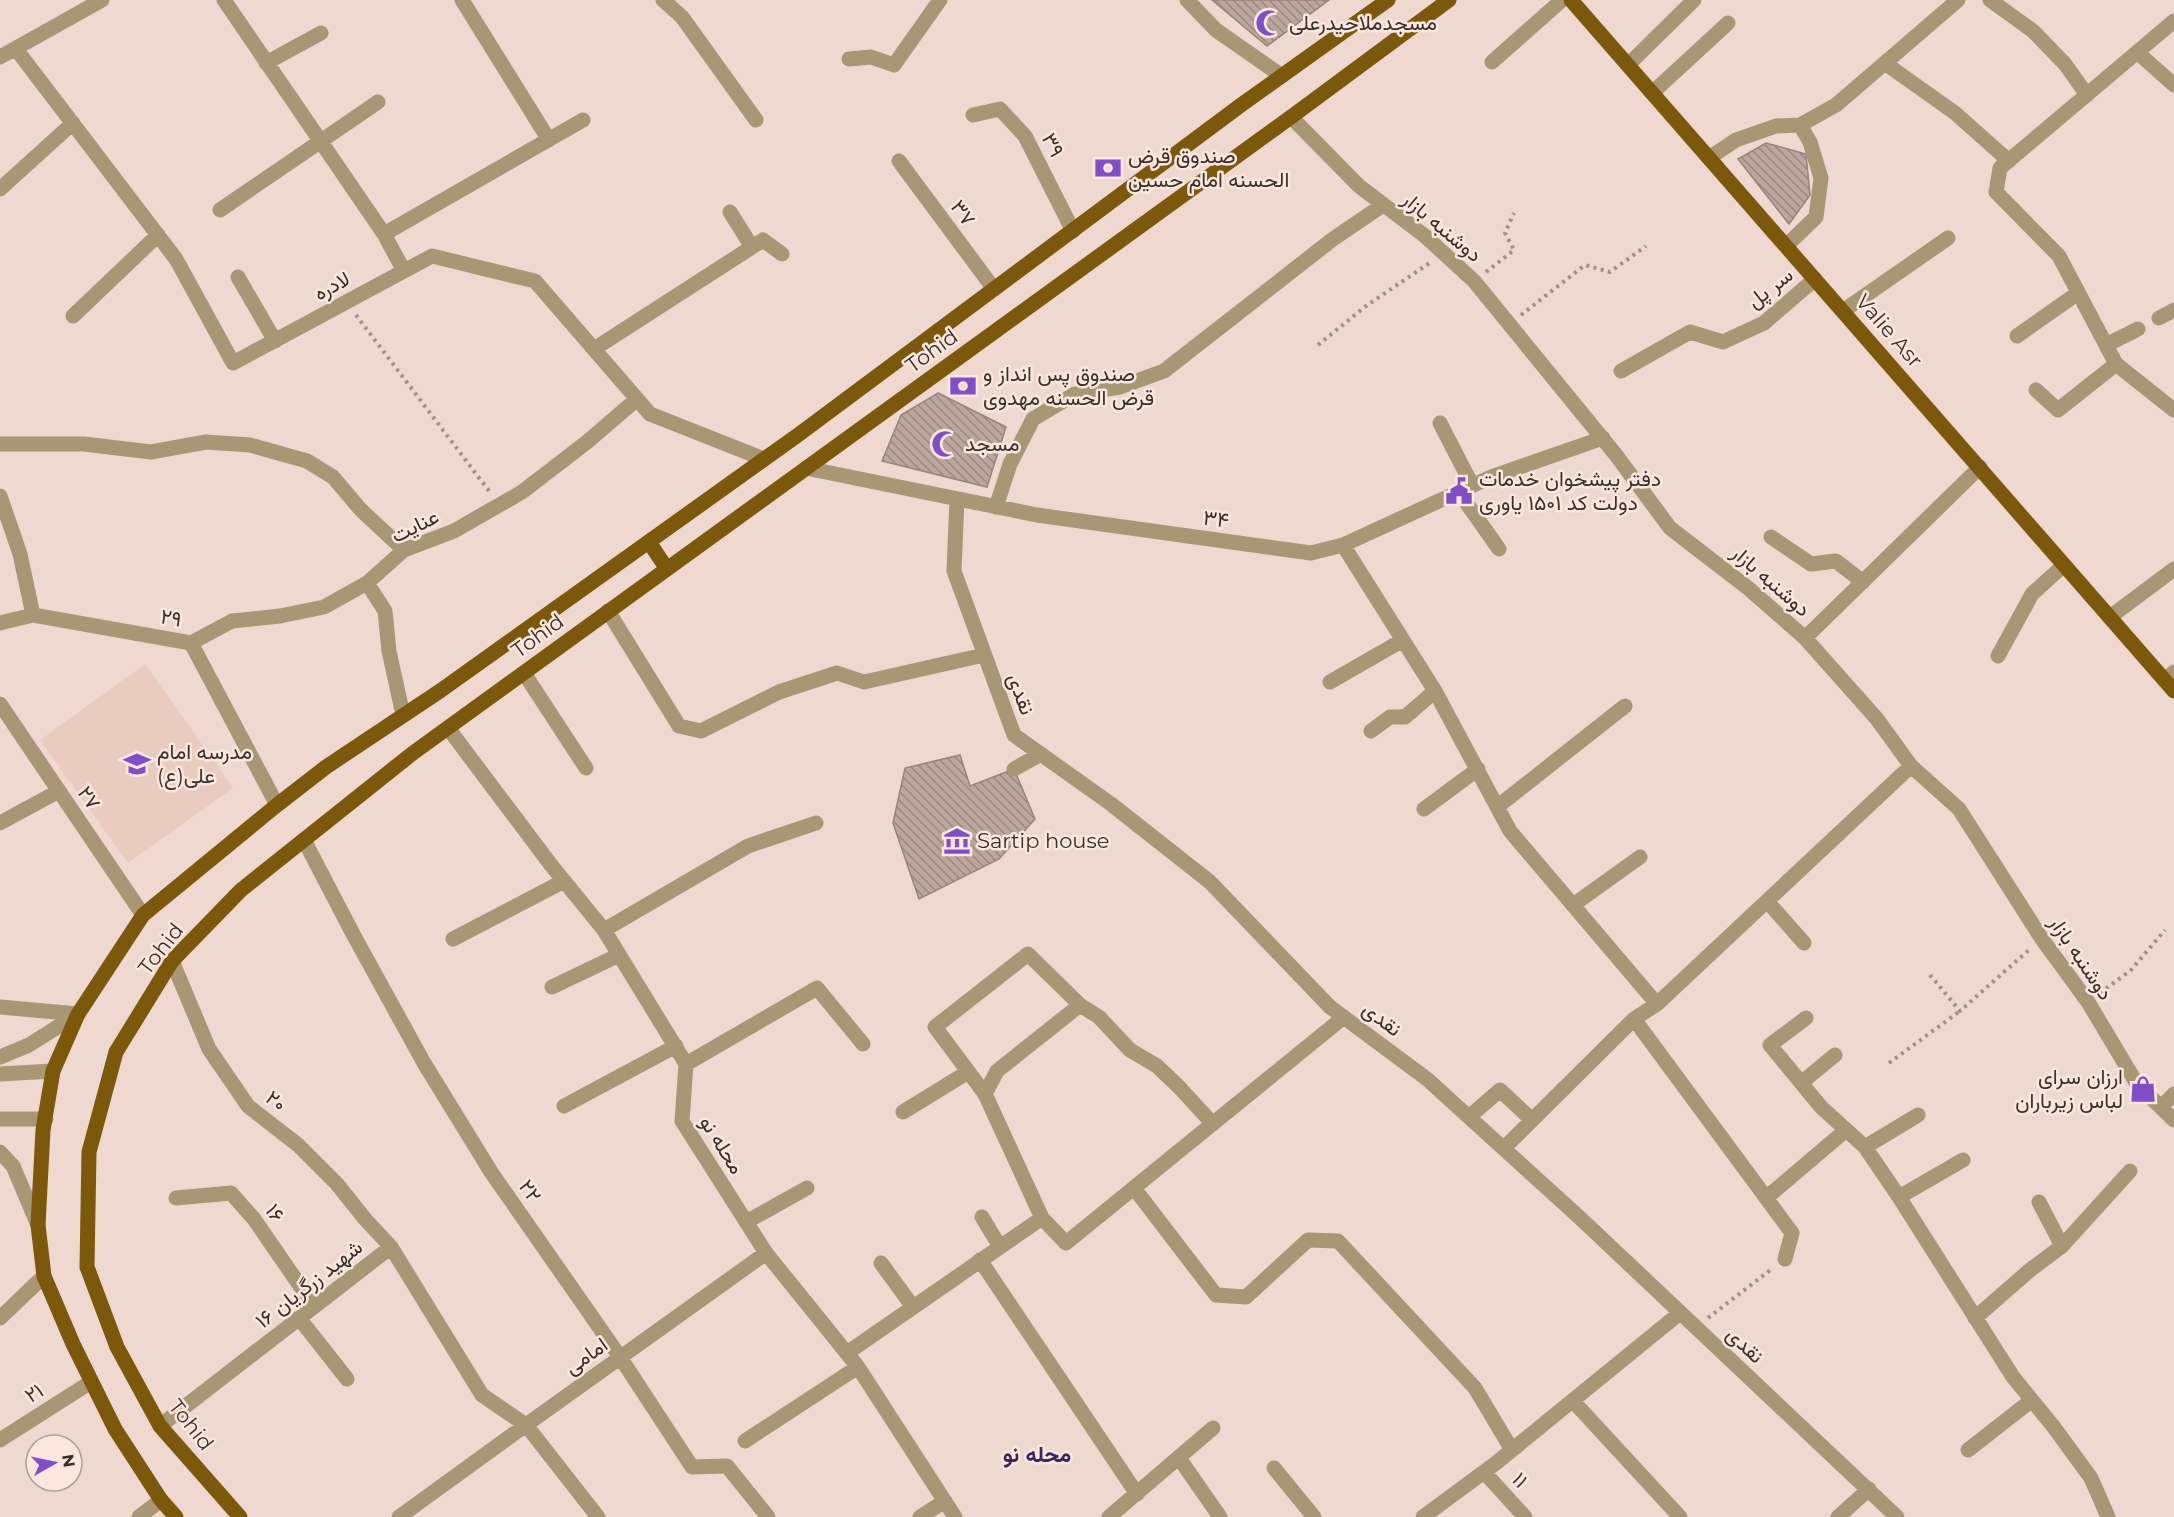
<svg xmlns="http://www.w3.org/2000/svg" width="2174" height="1517" font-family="Montserrat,Vazirmatn,sans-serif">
<defs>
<pattern id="building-back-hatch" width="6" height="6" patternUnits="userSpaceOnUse" patternTransform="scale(1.5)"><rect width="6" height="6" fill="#bca69e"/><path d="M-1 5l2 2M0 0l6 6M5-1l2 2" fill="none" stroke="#9a8881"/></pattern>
</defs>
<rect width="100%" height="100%" fill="#efd8d0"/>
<path fill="#eacbc0" d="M145,664l88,124 -105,75 -88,-123z"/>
<path fill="url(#building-back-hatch)" stroke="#99847c" stroke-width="1.5" d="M1212,0h117l-62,46z
M1766,143l40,11 4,41 -21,29 -51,-65z
M938,393l68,34 -19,60 -105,-26 19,-46z
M960,755l10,31 44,-17 21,50 -36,40 -80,40 -26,-76 12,-55z"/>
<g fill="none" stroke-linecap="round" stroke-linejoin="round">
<path stroke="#a2918b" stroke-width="4" stroke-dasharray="3 4.5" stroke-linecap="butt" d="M1486,272l28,-22 -9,-17 9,-20
M356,315l133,176
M1521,315l64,-50 25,7 36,-26
M1318,345l48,-39 65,-44
M1930,975l30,36 70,-62
M2100,993l31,-23 34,-40
M1889,1063l71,-52
M1708,1318l65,-50"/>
<path stroke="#a99675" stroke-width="15" d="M224,0l160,234 20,37
M462,0l87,140
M663,0l19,17 74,103
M1187,0l29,30 66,46
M1990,0l43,31 32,33 22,31
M2174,21l-174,147 -4,24 63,64 57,108 58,46
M16,49l160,210 57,104 199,-107 103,25 115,133 114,45
M2137,52l37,33
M0,57l102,-57
M849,59l22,-2 23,8 46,-65
M1492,62l70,-62
M266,63l55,-30
M1886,64l69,49 54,48
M1628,65l66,-65
M1652,93l76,-70
M973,115l27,-6 25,27 48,95
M1291,117l68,69 66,50 49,45 142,174 54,73 78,60 57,50 72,81 34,47 48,43 83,130 46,63 49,82 37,36
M1709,158l27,-18 40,-14 24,-1 36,-20 122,-105
M899,161l95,128
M0,189l73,-66
M220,210l158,-108
M730,212l22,35
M384,234l199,-114
M1786,246l30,-29 5,-39 -11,-36 -10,-17
M238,277l37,64
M1843,311l105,-73
M73,316l85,-81
M2159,318l15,-8
M2017,336l61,-43
M2106,345l32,-16
M594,349l169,-109 19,14
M1621,371l69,-39 33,10 41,-19 51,-44
M2036,390l22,20 58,-46
M1440,423l32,62
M0,444h84l67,8 55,-10 44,3 57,16 26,16 28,33 43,40
M806,468l231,47 274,38 32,-8 148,-68 112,-39
M1458,491l41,58
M0,496l20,58 13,61
M957,499l-3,72 60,164 97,69 99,78 120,125 97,72 152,138 318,300
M996,507l14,-43 23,-45 42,-25 45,-7 44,-16 169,-132 50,-34
M1771,537l40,27 25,-3 27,21
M1343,545l92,146 75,140 147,173 254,-238
M367,583l18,28 4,40 14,64
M608,611l71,115 22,5 78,-39 58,-19 27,9 120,-27
M2110,617l64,-48
M0,623l33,-8 158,28 86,162
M1805,638l175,-171
M191,643l41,-22 48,-5 44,-9 43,-24 37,-33 50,-19 68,-39 65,-50 50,-43
M1998,656l34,-62 32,-29
M524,673l62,95
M2165,680l9,-8
M1330,682l73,-42
M0,704l143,211
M448,728l103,137 53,65 82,134 -4,57 84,132 92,114 97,150
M1371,731l19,-14h15l30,-26
M1014,769l27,-15
M1497,807l128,-101
M1424,809l54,-40
M0,823l59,-32
M304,840l49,94 71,129 67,109 129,185 72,110 35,-1 41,51
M1767,901l37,42
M1573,905l67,-48
M604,930l144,-84 68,-23
M453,939l111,-58
M172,961l37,88 39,57 50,39 39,39 28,35 26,28
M552,987l67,-32
M0,1007l78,7
M1806,1018l-36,27 51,62 44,40 34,50 114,180 40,49 38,52 17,39
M1634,1019l158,214 -7,26
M0,1057l29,-12 49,-31
M686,1064l131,-76 46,56
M0,1074l53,-3
M1801,1083l34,-28
M985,1094l-50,-67 93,-73 52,51
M564,1106l112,-60
M2161,1107l13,-13
M903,1112l65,-40
M1469,1117l31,-27 32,30
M0,1119h46
M1865,1147l53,-32
M1504,1148l130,-129 23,-15
M0,1152l13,14 25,59
M1134,1188l82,107 30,2 62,-57 30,1 137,147 37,62
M1899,1197l64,-37
M176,1198l55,-5 23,26 60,87
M1766,1198l80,-68
M2039,1202l23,44
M982,1217l18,30
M1042,1218l-57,-124 12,-23 83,-66 19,12 31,33 27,16 22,21 34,37
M746,1222l61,-34
M980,1260l157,234
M881,1263l32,44
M0,1318l44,-42
M299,1318l48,61
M1975,1318l55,-48 32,-24 68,-75
M847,1353l195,-135 24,25 278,-226
M1573,1401l107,116
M160,1426l231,-179 91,148 44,30 -127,92
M0,1440l91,-58
M745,1441l113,-74
M1968,1450l64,-50
M1179,1458l41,59
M1274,1468l40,49
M1484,1472l41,45
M139,1517l22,-17
M598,1517l-72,-92 240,-172
M920,1517l25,-16
M1109,1517l104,-89
M1423,1517l73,-54 184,-150
M1838,1517l31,-28"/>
<path stroke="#7b580b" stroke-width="15" d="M1571,0l603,691
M649,542l18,27
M176,1517l-15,-17 -46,-71 -42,-85 -29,-68 -6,-51 5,-95 10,-59 25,-57 65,-99 134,-110 49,-38 114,-76 358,-256 443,-330 147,-105
M240,1517l-80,-91 -43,-79 -30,-80 2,-115 27,-100 56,-91 69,-71 172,-137 878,-636 158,-117"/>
</g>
<defs>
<symbol id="mosque-bare" viewBox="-9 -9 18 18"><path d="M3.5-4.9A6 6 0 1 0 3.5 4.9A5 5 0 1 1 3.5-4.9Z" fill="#824ec5" stroke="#fde6dd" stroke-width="2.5" paint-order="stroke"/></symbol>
<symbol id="bank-bare" viewBox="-9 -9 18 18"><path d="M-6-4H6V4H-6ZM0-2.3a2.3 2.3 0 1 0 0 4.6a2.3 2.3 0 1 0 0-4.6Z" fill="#824ec5" stroke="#fde6dd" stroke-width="2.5" paint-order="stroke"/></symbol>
<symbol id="civic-bare" viewBox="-9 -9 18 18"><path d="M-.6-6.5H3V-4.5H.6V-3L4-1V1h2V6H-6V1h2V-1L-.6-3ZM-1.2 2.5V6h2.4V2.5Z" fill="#824ec5" stroke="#fde6dd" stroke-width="2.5" paint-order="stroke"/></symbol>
<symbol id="school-bare" viewBox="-9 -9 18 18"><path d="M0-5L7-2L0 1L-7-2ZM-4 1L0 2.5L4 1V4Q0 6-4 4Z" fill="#824ec5" stroke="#fde6dd" stroke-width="2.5" paint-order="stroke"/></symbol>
<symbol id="museum-bare" viewBox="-9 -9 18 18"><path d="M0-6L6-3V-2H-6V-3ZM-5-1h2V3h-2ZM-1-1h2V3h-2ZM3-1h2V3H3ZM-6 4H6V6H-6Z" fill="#824ec5" stroke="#fde6dd" stroke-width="2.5" paint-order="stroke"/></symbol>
<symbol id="shop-bare" viewBox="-9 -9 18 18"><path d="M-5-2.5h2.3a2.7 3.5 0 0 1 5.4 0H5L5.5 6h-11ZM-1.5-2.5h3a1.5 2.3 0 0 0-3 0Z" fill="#824ec5" stroke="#fde6dd" stroke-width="2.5" paint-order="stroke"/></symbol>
</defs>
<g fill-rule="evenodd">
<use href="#mosque-bare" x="1250" y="4" width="38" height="38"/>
<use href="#bank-bare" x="1089" y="149" width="38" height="38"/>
<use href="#bank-bare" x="944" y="367" width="38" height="38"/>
<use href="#mosque-bare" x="926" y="425" width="38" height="38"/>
<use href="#civic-bare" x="1440" y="472" width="38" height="38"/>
<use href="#school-bare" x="118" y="745" width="38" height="38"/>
<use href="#museum-bare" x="938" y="822" width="38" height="38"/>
<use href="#shop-bare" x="2124" y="1070" width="38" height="38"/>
</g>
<g text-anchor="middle" stroke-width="5" stroke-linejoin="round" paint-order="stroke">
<g font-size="21" fill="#372f2b" stroke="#fde6dd" text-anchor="start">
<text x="1289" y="30">مسجدملاحیدرعلی</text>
<text x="1128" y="163">صندوق قرض<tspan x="1128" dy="24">الحسنه امام حسین</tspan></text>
<text x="983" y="381">صندوق پس انداز و<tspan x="983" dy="24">قرض الحسنه مهدوی</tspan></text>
<text x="965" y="451">مسجد</text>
<text x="1479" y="486">دفتر پیشخوان خدمات<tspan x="1479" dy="24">دولت کد ۱۵۰۱ یاوری</tspan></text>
<text x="157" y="759">مدرسه امام<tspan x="157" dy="24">علی(ع)</tspan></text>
<text x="977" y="848">Sartip house</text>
<text x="2123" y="1084" text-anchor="end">ارزان سرای<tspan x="2123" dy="24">لباس زیرباران</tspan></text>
</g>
<g font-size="21" fill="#372f2b" stroke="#fde6dd">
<text transform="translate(1053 145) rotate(63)" y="7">۳۹</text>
<text transform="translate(963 213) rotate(54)" y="7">۳۷</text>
<text transform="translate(1442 227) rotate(40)" y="7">دوشنبه بازار</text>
<text transform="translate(332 286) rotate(-28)" y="7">لادره</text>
<text transform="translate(1770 288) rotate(-38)" y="7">سر پل</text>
<text transform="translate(1889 331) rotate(49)" y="7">Valie Asr</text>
<text transform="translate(932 351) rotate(-36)" y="7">Tohid</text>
<text transform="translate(1216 519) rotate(8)" y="7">۳۴</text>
<text transform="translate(415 526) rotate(-26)" y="7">عنایت</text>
<text transform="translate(1771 581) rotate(41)" y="7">دوشنبه بازار</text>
<text transform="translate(171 618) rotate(10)" y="7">۲۹</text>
<text transform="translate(538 636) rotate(-36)" y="7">Tohid</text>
<text transform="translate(1021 694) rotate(70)" y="7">نقدی</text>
<text transform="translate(89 798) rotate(56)" y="7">۲۷</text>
<text transform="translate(161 949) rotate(-52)" y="7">Tohid</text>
<text transform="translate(2081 958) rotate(56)" y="7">دوشنبه بازار</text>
<text transform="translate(1382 1019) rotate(37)" y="7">نقدی</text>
<text transform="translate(276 1101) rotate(39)" y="7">۲۰</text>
<text transform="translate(722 1145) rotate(58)" y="7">محله نو</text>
<text transform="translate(530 1191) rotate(55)" y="7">۲۲</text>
<text transform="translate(275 1213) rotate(54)" y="7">۱۶</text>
<text transform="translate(309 1284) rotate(-38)" y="7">۱۶ شهید زرگریان</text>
<text transform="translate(1745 1345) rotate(43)" y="7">نقدی</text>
<text transform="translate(586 1356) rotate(-35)" y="7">امامی</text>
<text transform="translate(34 1393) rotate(-32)" y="7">۲۱</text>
<text transform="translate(191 1425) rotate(52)" y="7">Tohid</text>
<text transform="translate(1520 1480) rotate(48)" y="7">۱۱</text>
</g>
<g font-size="22" font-weight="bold" fill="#3c245e" stroke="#fde6dd">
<text x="1037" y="1462">محله نو</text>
</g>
</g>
<g transform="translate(54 1463) rotate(81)"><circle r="28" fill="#fde6dd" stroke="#ae9d96" stroke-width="1.5"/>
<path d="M0-4.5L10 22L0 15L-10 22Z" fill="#824ec5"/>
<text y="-9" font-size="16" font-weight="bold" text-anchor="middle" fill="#372f2b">N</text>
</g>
</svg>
